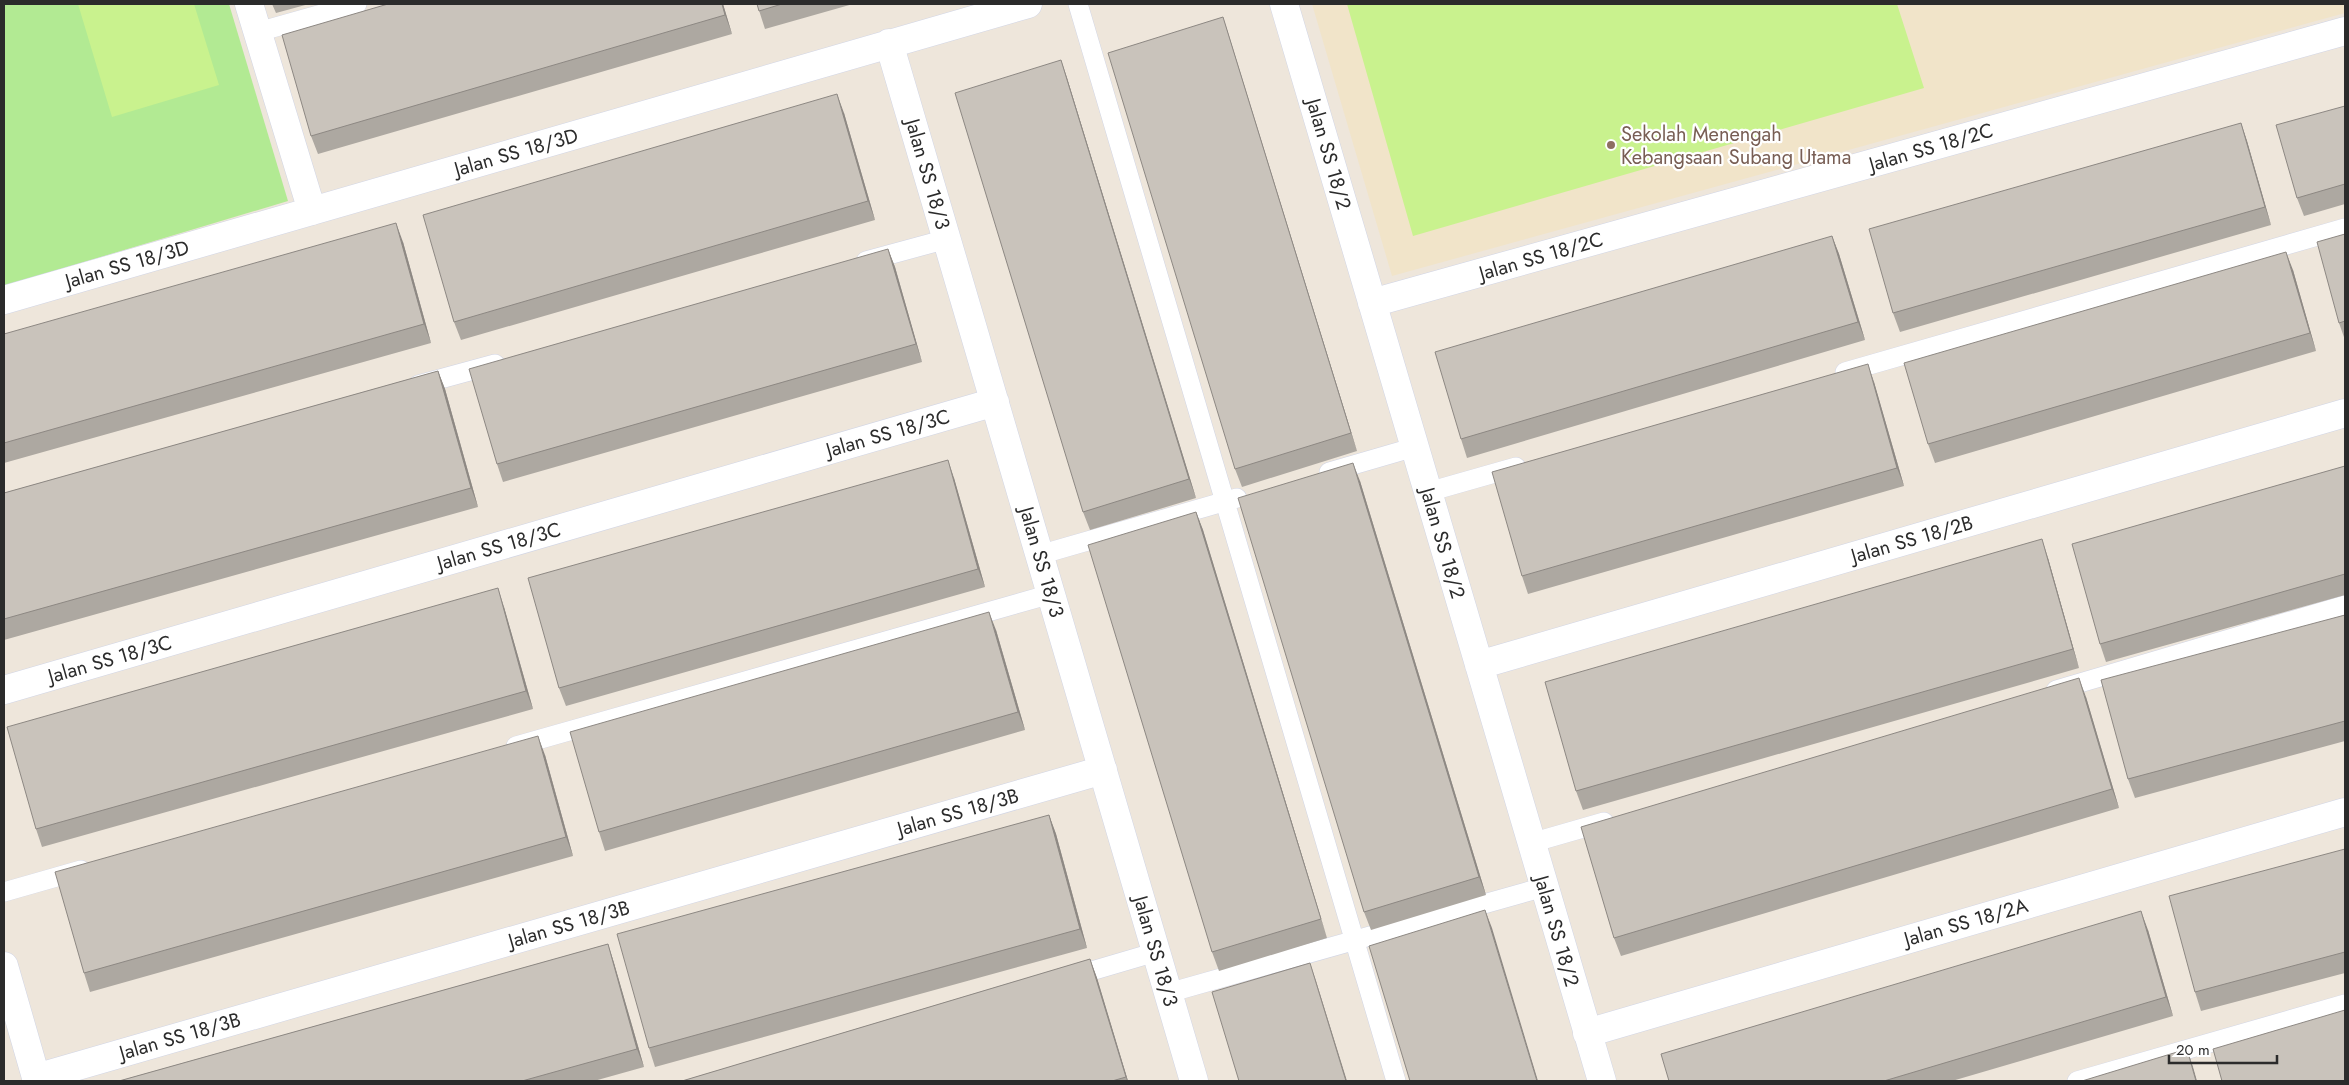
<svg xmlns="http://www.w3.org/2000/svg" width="2349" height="1085" font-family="Jost,sans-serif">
<rect width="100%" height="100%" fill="#eee6db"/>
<path fill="#f1e4c9" d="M1312,4h1033v9l-953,263z"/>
<path fill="#b2ea93" d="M4,4h225l59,197 -284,85z"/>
<path fill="#c9f28e" d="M78,4h116l25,81 -107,32z
M1347,4h550l27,84 -511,148z"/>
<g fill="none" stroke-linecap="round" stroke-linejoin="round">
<defs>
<path id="lane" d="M1078,4l318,1077
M258,32l99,-28
M866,261l81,-22
M1845,372l500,-144
M418,385l77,-21
M1329,472l86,-25
M1428,492l88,-25
M1039,555l198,-57
M2056,690l289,-85
M516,746l535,-152
M1531,843l73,-21
M4,892l77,-22
M1071,977l85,-25
M1168,993l376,-106
M2077,1081l268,-77"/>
<path id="street" d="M249,4l63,207
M1284,4l318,1077
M889,43l305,1038
M4,300l1024,-296
M1372,303l973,-272
M1479,665l866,-252
M4,690l991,-288
M4,966l33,115
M1587,1033l758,-221
M36,1078l1067,-308"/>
</defs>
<use href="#lane" stroke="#d1d5e5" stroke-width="20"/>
<use href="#street" stroke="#d1d5e5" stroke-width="29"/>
<use href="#lane" stroke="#fff" stroke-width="19"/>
<use href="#street" stroke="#fff" stroke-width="28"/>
</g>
<path fill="#ada8a1" d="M272,4h37l-33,9z
M723,4l9,30 -414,120 -7,-18z
M757,4h96l-88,25z
M1223,17l6,19 128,415 -115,36 -7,-18z
M1061,60l6,18 129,420 -106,32 -7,-18z
M2345,106v98l-41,12 -7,-18z
M844,113l31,107 -414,120 -7,-18z
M2241,123l6,18 24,84 -371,107 -7,-19z
M2345,234v106l-6,-17z
M1832,236l7,18 26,86 -398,118 -6,-19z
M403,242l28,101 -427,120v-129z
M888,249l7,18 27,95 -419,120 -6,-18z
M2293,270l23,81 -381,112 -7,-19z
M438,371l7,18 33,118 -474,133v-147z
M1874,382l30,104 -376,108 -6,-18z
M2345,466v129l-239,67 -6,-18z
M954,478l31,109 -419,119 -7,-18z
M1360,481l126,414 -115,35 -7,-18z
M1196,512l7,18 124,408 -108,33 -7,-19z
M2048,558l31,110 -496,142 -7,-19z
M504,607l29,102 -491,138 -6,-18z
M2345,615v126l-210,57 -7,-19z
M996,630l29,100 -420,121 -6,-19z
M2086,697l33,111 -498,148 -7,-18z
M545,755l28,101 -483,136 -6,-19z
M1049,815l7,19 31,114 -432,119 -6,-19z
M2345,849v124l-144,38 -6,-19z
M2148,930l25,86 -221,65h-283z
M608,944l6,19 30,104 -50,14h-475z
M1090,959l7,19 31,103h-446z"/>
<path fill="#8d8883" d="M722,4h1l9,30 -7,-19z
M1223,17l6,19 128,415 -6,-18z
M1061,60l6,18 129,420 -7,-19z
M837,94l7,19 31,107 -7,-19z
M2241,123l6,18 24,84 -6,-18z
M396,223l7,19 28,101 -7,-19z
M1832,236l7,18 26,86 -7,-18z
M888,249l7,18 27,95 -6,-18z
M2286,252l7,18 23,81 -6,-18z
M1868,364l6,18 30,104 -7,-18z
M438,371l7,18 33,118 -7,-19z
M948,460l6,18 31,109 -7,-18z
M1353,463l7,18 126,414 -7,-18z
M1196,512l7,18 124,408 -6,-19z
M2042,539l6,19 31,110 -6,-19z
M498,588l6,19 29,102 -7,-18z
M989,612l7,18 29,100 -7,-18z
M2079,678l7,19 33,111 -7,-19z
M538,736l7,19 28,101 -7,-19z
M1049,815l7,19 31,114 -7,-19z
M1485,910l7,18 46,153h-1z
M2141,911l7,19 25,86 -7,-19z
M608,944l6,19 30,104 -7,-18z
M1090,959l7,19 31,103h-1l-1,-4z
M1310,963l6,18 31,100h-1z
M2187,1049l6,18 4,14h-1z"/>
<path fill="#c9c3bb" stroke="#8d8883" d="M388,4h334l3,11 -414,121 -29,-101z
M757,4h25l-23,7z
M1223,17l128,416 -116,36 -127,-416z
M1061,60l128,419 -106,33 -128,-419z
M837,94l31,107 -414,121 -31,-107z
M2345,106v78l-48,14 -21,-73z
M2241,123l24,84 -372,106 -24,-84z
M396,223l28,101 -420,119v-109z
M2345,234v87l-6,2 -22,-81z
M1832,236l26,86 -397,117 -26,-87z
M888,249l28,95 -419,120 -28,-95z
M2286,252l24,81 -382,111 -24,-81z
M1868,364l29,104 -375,108 -30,-104z
M438,371l33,117 -467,131v-126z
M948,460l30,109 -419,119 -31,-110z
M1353,463l126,414 -115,35 -126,-414z
M2345,466v108l-245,70 -28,-100z
M1196,512l125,407 -109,33 -124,-407z
M2042,539l31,110 -497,142 -31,-109z
M498,588l28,103 -490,138 -29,-102z
M989,612l29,100 -419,120 -29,-100z
M2345,615v106l-217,58 -27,-99z
M2079,678l33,111 -498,149 -33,-111z
M538,736l28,101 -482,136 -29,-101z
M1049,815l31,114 -431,119 -32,-114z
M2345,849v103l-150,40 -26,-96z
M1485,910l52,171h-127l-41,-135z
M2141,911l25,86 -282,84h-215l-8,-27z
M608,944l29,105 -115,32h-403z
M1090,959l36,118 -14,4h-430z
M1310,963l36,118h-107l-27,-89z
M2345,1010v71h-123l-9,-32z
M2187,1049l9,32h-114z"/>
<circle fill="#8d6e63" stroke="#fff" stroke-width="2" cx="1611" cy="145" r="5"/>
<g text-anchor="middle" stroke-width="4.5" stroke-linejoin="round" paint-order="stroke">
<g font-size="20" fill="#785e54" stroke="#fff" text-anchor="start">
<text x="1621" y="141">Sekolah Menengah<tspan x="1621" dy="23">Kebangsaan Subang Utama</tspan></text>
</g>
<g font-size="20" fill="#2b2b2b" stroke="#fff">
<text transform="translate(1931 147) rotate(-16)" y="7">Jalan SS 18/2C</text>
<text transform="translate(516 152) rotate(-16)" y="7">Jalan SS 18/3D</text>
<text transform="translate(1329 154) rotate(74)" y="7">Jalan SS 18/2</text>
<text transform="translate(928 174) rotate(74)" y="7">Jalan SS 18/3</text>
<text transform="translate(1541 256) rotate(-16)" y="7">Jalan SS 18/2C</text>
<text transform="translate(127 264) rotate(-16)" y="7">Jalan SS 18/3D</text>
<text transform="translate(888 433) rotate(-16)" y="7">Jalan SS 18/3C</text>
<text transform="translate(1912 539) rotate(-16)" y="7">Jalan SS 18/2B</text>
<text transform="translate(1443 543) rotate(74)" y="7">Jalan SS 18/2</text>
<text transform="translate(499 546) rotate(-16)" y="7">Jalan SS 18/3C</text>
<text transform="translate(1042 562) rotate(74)" y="7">Jalan SS 18/3</text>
<text transform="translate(110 659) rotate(-16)" y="7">Jalan SS 18/3C</text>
<text transform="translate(958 812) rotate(-16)" y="7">Jalan SS 18/3B</text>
<text transform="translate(1966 922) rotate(-16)" y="7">Jalan SS 18/2A</text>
<text transform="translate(569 924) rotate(-16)" y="7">Jalan SS 18/3B</text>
<text transform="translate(1557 931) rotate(74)" y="7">Jalan SS 18/2</text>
<text transform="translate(1156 951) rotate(74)" y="7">Jalan SS 18/3</text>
<text transform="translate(180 1036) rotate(-16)" y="7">Jalan SS 18/3B</text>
</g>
</g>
<rect width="2349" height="1085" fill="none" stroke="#2b2b2b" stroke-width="10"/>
<path d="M2169 1055v8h108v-8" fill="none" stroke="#2b2b2b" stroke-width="2.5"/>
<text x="2176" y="1055" font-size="15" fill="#2b2b2b" stroke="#ffffff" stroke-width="4" paint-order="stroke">20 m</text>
</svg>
